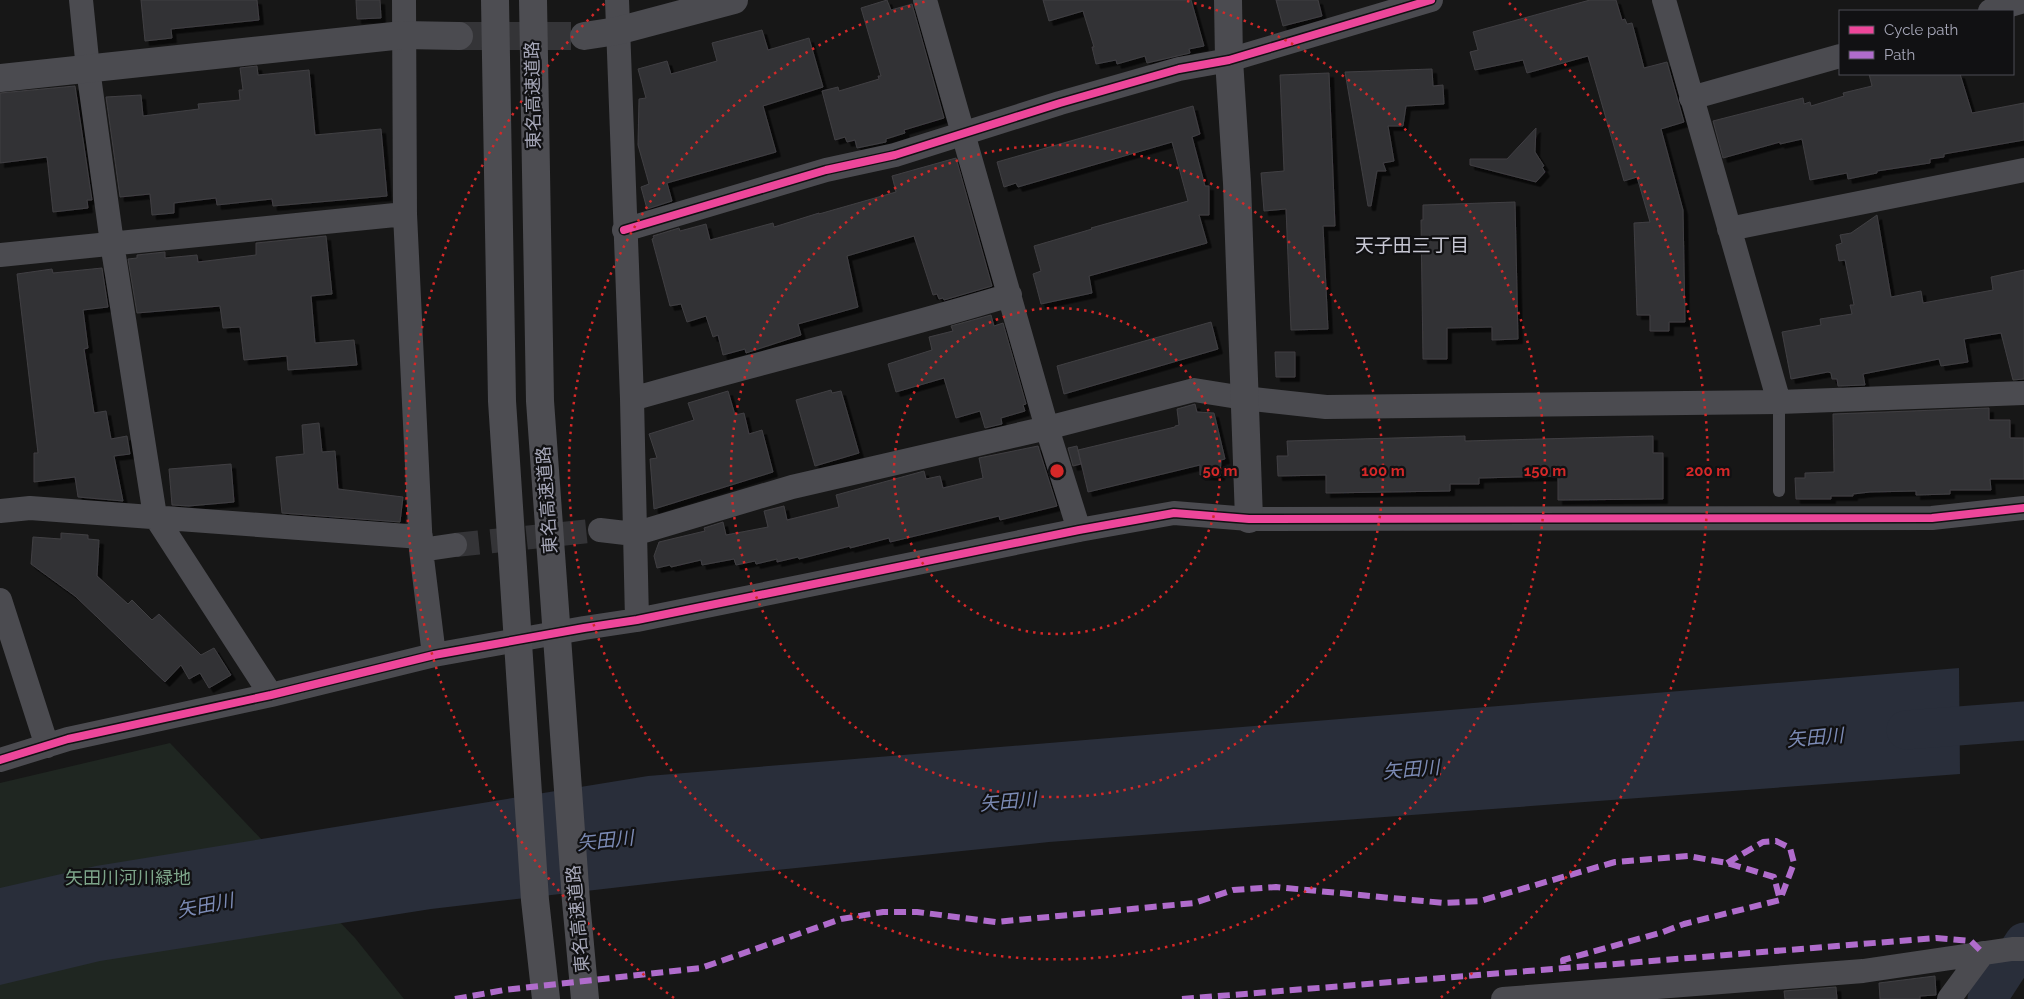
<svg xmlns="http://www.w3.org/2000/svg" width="2024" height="999" font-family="Raleway,'Noto Sans JP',sans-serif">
<defs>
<filter id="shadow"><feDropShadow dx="4.5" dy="4.5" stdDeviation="0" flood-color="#0009"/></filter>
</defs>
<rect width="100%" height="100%" fill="#171717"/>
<path fill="#1f2621" d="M170,743l185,195 49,61h-404v-216z"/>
<path fill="#292e3a" d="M1959,668l1,106 -911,68 -359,37 -259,30 -331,52 -100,24v-97l96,-22 552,-90z"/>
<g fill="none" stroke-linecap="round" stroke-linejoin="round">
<path stroke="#292e3a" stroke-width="39" d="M1906,730l118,-9
M1987,999l37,-57"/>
</g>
<path fill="#333335" stroke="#403f43" filter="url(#shadow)" d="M141,0h116l2,20 -88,9 1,9 -27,3z
M356,0h24l1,18 -24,1z
M887,0l4,10 21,-6 32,114 -40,12 1,3 -19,6v3l-29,6 -2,-8 -8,2 -2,-5 -10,3 -13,-49 16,-4 1,4 40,-12 -1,-3h3l-20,-68z
M1043,0h148l13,46 -15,3 1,4 -43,10 -2,-7 -28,8 -1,-4 -20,4 -4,-17h2l-11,-36 -34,10z
M1276,0h42l4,16 -39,10z
M1590,0h26l6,20 3,-1 2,5 5,-1 12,45 23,-6 17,60 -23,7 22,81 2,112h-16v9h-19v-16h-13l-3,-92 16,-1 -13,-45 -13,4 -36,-125 -61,17 -4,-13 -48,10 -5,-18 8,-2 -5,-18z
M762,30l6,20 41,-12 14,49 -60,19 13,46 -109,31 5,18 -25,8 -6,-22 8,-3 -11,-39 1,-46 7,-1 -8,-29 29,-8 4,13 46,-13 -5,-18z
M257,66l1,9 51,-5 6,65 66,-6 6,67 -114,10 -1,-7 -55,6 -1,-7 -42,5v10l-22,2 -2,-21 -30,3 -14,-100 35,-2 2,21 56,-7 -1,-5 42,-4 -1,-10h4l-3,-22z
M1432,69l1,17 10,-1 1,19 -38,2 -3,20h-15l6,35 -11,2 3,8h-9l-6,35h-3l-23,-134z
M1329,73l6,153h-12l5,103 -37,1 -5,-121 -22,2 -3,-38 23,-2 -4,-96z
M1869,74h91l12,39 52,-10v37l-80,14v3l-14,2v4l-53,8v2l-29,6 -1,-6 -37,7 -8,-41 -22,5v-2l-57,16 -10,-37 90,-23 1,6 6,-2 1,4 33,-10 -1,-3 29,-7z
M75,86l17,114h-5l1,8 -35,4 -6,-55 -47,6v-70z
M1193,106l7,28 -8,3 13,49h4v29h-10l8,28 -118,33 3,17 -51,11 -8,-30 8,-3 -7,-25 58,-17 -1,-1 97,-27 -16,-59 -154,45 -2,-4 -12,4 -7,-25z
M1536,128l-1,24 9,14 -2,1 3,5 -9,10 -66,-17v-6h37z
M956,158l36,128 -48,14 -1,-2 -4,1 -2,-5 -4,1 -19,-59 -67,20 11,51 -60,17 3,11 -55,18 -1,-4 -22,6 -5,-20 -5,2 -7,-21 -19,6 -6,-18 -11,2 -18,-67 2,-1 -1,-2 26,-8 1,3 26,-7 4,16 63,-17 1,4 45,-14v1l77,-22 -4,-16z
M1515,202l3,137 -26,1v-13l-45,1v31h-24l-2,-139h2v-15z
M1877,215l14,82 30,-6 2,12 70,-13 -2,-13 33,-7v109l-11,1 -12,-47 -37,6 4,23 -27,4 -2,-7 -76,15 2,11 -27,1 -1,-7h-5l-1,-6 -3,-1 -37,7 -9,-47 39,-7 -1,-6 32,-5 -2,-9h4l-9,-45 -6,1 -3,-16 6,-2 -2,-8 11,-2z
M326,236l6,58 -21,2 4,47 39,-3 3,25 -69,5 -1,-14 -43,4 -4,-33 -17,1 -3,-22 -83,7 -9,-54 9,-1v-3l28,-3v6l32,-3 1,7 58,-7v-12z
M102,268l6,39 -25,3 5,38 -4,1 10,64 12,-2 5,28 16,-3 3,18 -16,2 9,45 -45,-4 -3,-20 -41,5v-29h4l-21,-179 35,-5 1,4z
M991,315l3,11 9,-3 23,81 -3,1 2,6 -24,7 1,6 -17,4 -5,-17 -24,7 -12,-40 -48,14 -8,-28 44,-14 -3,-13 24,-6 -2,-5z
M1211,322l7,27 -154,45 -7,-28z
M1275,352h20v25h-19z
M831,390l1,3 9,-2 18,62 -44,13 -19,-66z
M728,391l7,24 9,-2 5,21 13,-4 11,42 -119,37 -4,-50 7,-1 -8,-24 45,-14 -6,-17z
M1195,404l2,8 17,1 11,46 -4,1 -1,16 -20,-1v-10l-112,27 -10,-42 97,-23v-1l4,-1 -2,-16z
M1989,408v12h21v18h14v41h-34l1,11h-41v4l-34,1v-4l-46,1 -17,2v2h-22v3h-35l-1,-21h10v-5l29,-1 -1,-58z
M319,423l3,29 13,-1 3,38 65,8 -3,25 -118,-9 -6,-56 28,-3 -2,-29z
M1465,436v5l188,-5v17h10v46l-105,1v-24l-79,2v6h-29v7l-124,2v-18l-48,1 -1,-20h11l-1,-15z
M1038,446l19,60 -57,14 -1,-4 -109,26 -1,-4 -39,10v-2l-51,13 -1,-2 -21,5v-3l-21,5 -1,-3 -19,4 -2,-6 -32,6 -1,-5 -30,7 -1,-2 -13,3 -3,-12 5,-14 46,-11 -1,-3 19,-6 3,13 42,-8 -4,-16 20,-5 3,14 52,-13 -3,-12 88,-24 2,8 14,-3 3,12 40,-10 -4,-20z
M1077,446l4,18 -8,2 -5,-18z
M231,464l3,38 -45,4 -17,-1 -3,-36z
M61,533l27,2v4l11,1 -2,36 31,28 4,-4 20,20 7,-6 42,41 13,-7 17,27 -22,13 -9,-15 -11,6 -8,-14 -16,17 -90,-86 -44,-32 2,-27 28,2z
M1935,976l1,19 -16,1v3h-40l-1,-16z
M1836,987l1,12h-52l-1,-8z"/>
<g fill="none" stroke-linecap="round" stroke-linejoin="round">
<path stroke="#343437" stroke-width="24" stroke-dasharray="24 12" stroke-linecap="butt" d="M455,545l145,-15"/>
<path stroke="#343437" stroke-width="28" stroke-dasharray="28 14" stroke-linecap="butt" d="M459,36h125"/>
<path stroke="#4b4b50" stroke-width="12" d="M1779,491v-89"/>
<path stroke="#4b4b50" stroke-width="24" d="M81,0l7,69 24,174 43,273 116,179
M404,0l1,214 16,336 13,105
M617,0l15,399 5,221
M925,0l122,428 32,102
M1664,0l115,402
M1990,11l34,-10
M1691,98l149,-42
M1729,229l295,-59
M624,230l202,-60 69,-15 165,-52 119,-34 50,-9 202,-60
M0,255l405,-41
M632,399c125,-36 253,-66 378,-104
M0,511l30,-3 391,29
M600,530l34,4 158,-47 255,-59 147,-38 50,8 82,9 453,-5 245,-9
M421,550l34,-5
M0,600l47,146
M0,760l68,-21 203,-44 163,-40 150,-27 53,-8 442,-90 95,-17 75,6 683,-1 92,-10
M1503,999l360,-28 149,-22h12
M1949,999l34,-46"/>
<path stroke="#4b4b50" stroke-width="28" d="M1228,0l1,60 8,123 12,336
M584,36l33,-5 117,-31
M0,78l403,-43 56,1"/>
<path stroke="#4d4d52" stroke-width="28" d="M495,0l7,401 33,499 11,99
M533,0l7,401 36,500 9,98"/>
<path stroke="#b06ccc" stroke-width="6" stroke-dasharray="12 6" stroke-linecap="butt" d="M1727,863l36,-21 13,-1 14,7 4,15 -14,37
M455,999l49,-9 197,-22 140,-49 42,-7h34l79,10 198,-19 39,-13 43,-3 168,16 36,-2 135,-39 73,-6 39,7 47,14 6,23 -96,24 -21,8 -100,28 1,8
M1182,999l754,-61 35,3 12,12"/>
<defs>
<path id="cycleway" d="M624,230l202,-60 69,-15 165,-52 119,-34 50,-9 202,-60
M0,760l68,-21 203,-44 163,-40 150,-27 53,-8 442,-90 95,-17 75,6 683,-1 92,-10"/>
</defs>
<use href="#cycleway" stroke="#111113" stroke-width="11"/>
<use href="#cycleway" stroke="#ed469a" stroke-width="8"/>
</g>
<g fill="none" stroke="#d62828" stroke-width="2.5" stroke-dasharray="2.5 5">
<circle cx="1057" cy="471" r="163"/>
<circle cx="1057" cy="471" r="326"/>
<path d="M1187 1A488 488 0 1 1 927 1"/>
<path d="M674 998A651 651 0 0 1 605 3M1509 3A651 651 0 0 1 1440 998"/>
</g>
<g text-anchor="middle" stroke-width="4.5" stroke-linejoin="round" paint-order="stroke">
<g font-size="18" fill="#a7a8b9" stroke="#111113">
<text transform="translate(533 95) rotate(-91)" y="6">東名高速道路</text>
<text transform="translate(547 500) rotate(-94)" y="6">東名高速道路</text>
<text transform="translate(578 919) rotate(-95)" y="6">東名高速道路</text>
</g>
<g font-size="18" fill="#7da58a" stroke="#111113">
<text x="128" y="884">矢田川河川緑地</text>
</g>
<g font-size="19" fill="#c8c8d4" stroke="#111113">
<text x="1412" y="252">天子田三丁目</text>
</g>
<g font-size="19" font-style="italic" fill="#7c8bb5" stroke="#111113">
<text transform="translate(1815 737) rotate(-5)" y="7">矢田川</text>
<text transform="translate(1411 769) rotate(-5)" y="7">矢田川</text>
<text transform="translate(1008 801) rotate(-5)" y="7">矢田川</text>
<text transform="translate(605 840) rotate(-6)" y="7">矢田川</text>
<text transform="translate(205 905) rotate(-11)" y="7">矢田川</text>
</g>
</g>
<circle cx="1057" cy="471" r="8" fill="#d62828" stroke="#111113" stroke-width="2.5"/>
<g font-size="15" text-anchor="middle" font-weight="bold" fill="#d62828" stroke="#111113" stroke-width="4.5" stroke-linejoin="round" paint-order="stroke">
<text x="1220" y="476">50 m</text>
<text x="1383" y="476">100 m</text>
<text x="1545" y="476">150 m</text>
<text x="1708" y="476">200 m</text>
</g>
<rect x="1839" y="10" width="175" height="65" fill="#111113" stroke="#4d4d55"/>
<rect x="1849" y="26" width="25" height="8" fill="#ed469a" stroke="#4d4d55"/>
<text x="1884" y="35" font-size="15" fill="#a7a8b9">Cycle path</text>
<rect x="1849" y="51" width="25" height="8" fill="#b06ccc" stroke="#4d4d55"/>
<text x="1884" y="60" font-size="15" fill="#a7a8b9">Path</text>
</svg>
